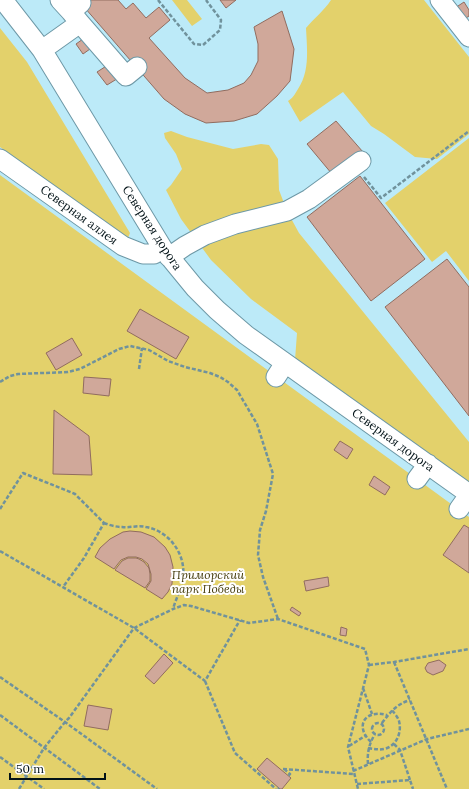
<svg xmlns="http://www.w3.org/2000/svg" width="469" height="789" font-family="Lora,serif">
<rect width="100%" height="100%" fill="#bceaf8"/>
<path fill="#e3d16b" d="M172,0h15l15,19 -10,7z
M331,0h93l45,57v77l-32,25 -22,-2 -31,-23 -13,-8 -28,-34 -43,30 -12,-21c5,-3 7,-7 10,-12 12,-18 9,-40 8,-61 8,-10 18,-17 25,-28z
M0,28l27,34 103,171 -2,5 -6,-2 -122,-89z
M171,131l16,6 46,12 28,-5 8,1 9,14 1,31 8,21 12,22 170,209v41l-174,-123 2,-27 -46,-34 -40,-39 -30,-41 -15,-29 5,-5 11,-16 -6,-15 -11,-16 -1,-5z
M469,138v143l-23,-30 -14,11 -47,-59z
M0,175l469,342v272h-469z"/>
<path fill="#d0a89a" stroke="#916c5f" d="M78,0h40l8,9 7,-6 13,15 13,-11 11,13 -21,18 36,40 22,15 21,-3 16,-7 7,-8 7,-14v-17l-4,-17 28,-16 12,38 -4,32 -13,15 -20,18 -23,7 -28,2 -21,-9 -21,-15z
M220,0h16l-10,8z
M464,2l5,8v6l-6,4 -8,-12z
M83,39l7,10 -7,5 -7,-10z
M111,63l9,14 -13,8 -10,-13z
M336,121l27,31 -31,22 -25,-30z
M360,176l65,83 -54,42 -64,-84z
M447,259l22,28v129l-84,-109z
M140,309l49,28 -13,22 -49,-28z
M72,338l10,17 -26,15 -10,-17z
M84,377l27,2 -2,17 -26,-3z
M54,410l35,26 3,39 -39,-1z
M340,441l13,8 -6,10 -13,-9z
M374,476l16,11 -5,8 -16,-10z
M464,525l5,3v45l-26,-18z
M130,531l11,1 13,5 11,10 5,8 3,12 -1,17 -4,8 -6,7 -16,-10 5,-8v-7l-3,-10 -6,-5 -6,-2h-8l-7,3 -4,5 -3,4 -19,-12 5,-9 10,-9 13,-7z
M128,558h8l3,1 5,3 5,6 1,6v7l-5,7 -30,-18 3,-4 4,-5z
M328,577l1,9 -23,5 -2,-10z
M292,607l9,6 -2,3 -9,-6z
M341,627l6,2 -1,7 -6,-1z
M164,654l9,9 -19,21 -9,-8z
M439,660l7,5 -3,6 -10,4 -6,-3 -2,-4 3,-5z
M88,705l24,4 -4,21 -24,-4z
M267,758l24,20 -9,11h-2l-23,-20z"/>
<g fill="none" stroke-linecap="round" stroke-linejoin="round">
<defs>
<path id="minor" d="M3,0l39,50 121,199 32,39 22,22 29,25 223,159
M60,0l11,12
M440,0l29,37
M80,23l46,53 11,-9
M42,50l38,-27 -9,-11 10,-9
M0,159l123,87 20,8h11l9,-5
M169,257l16,-11 20,-11 30,-11 52,-13 22,-12 52,-38
M276,377l9,-14
M417,479l11,-15
M459,509l10,-14"/>
</defs>
<use href="#minor" stroke="#6d98a6" stroke-width="21"/>
<path stroke="#70929c" stroke-width="2.5" stroke-dasharray="4 2" stroke-linecap="butt" d="M158,0l36,44 9,1 17,-15 1,-10 -15,-20
M364,177l17,21 88,-67
M139,369l3,-21
M0,382l10,-6 8,-2 50,-2 12,-3 39,-20 11,-3 19,4 19,11 17,6 25,6 10,4 8,5 9,8 20,34 16,50 -7,37 -6,19 -2,25 5,22 15,42
M0,509l23,-36 52,21 29,29 -20,35 -21,29
M104,523c5,2 12,4 18,4 8,1 16,-2 24,0 23,4 40,27 37,50 -1,11 -7,21 -10,32
M0,551l134,77 71,53 35,-61
M394,662l53,127
M369,665l25,-3 75,-13
M0,677l65,45 92,67
M205,681l30,72 41,36
M363,688l9,26
M0,715l100,74
M372 729a6 6 0 1 1 12 0a6 6 0 1 1-12 0Z
M382,723c8,-11 15,-19 28,-23
M371,742c-17,-16 -6,-33 16,-27
M394,744l6,6 10,30
M349,746l16,-10
M368,748c6,1 11,2 16,1 13,-3 18,-17 15,-28 -1,-4 -5,-8 -7,-11
M0,757l44,32
M368,764c-1,-11 1,-20 7,-30
M283,769l71,5
M284,769l6,5 -2,2
M353,771l74,-32 42,-10
M357,784l53,-4 3,9
M19,789l25,-41 21,-26 4,-4 65,-90 39,-19 11,-4 7,1 58,17 29,-4 87,30 4,16 -21,82 10,42
M278,789l1,-1"/>
<use href="#minor" stroke="#fff" stroke-width="19"/>
</g>
<g text-anchor="middle" stroke-width="4" stroke-linejoin="round" paint-order="stroke">
<g font-size="12" fill="#021217" stroke="#fff">
<text transform="translate(79 215) rotate(36)" y="4">Северная аллея</text>
<text transform="translate(152 228) rotate(57)" y="4">Северная дорога</text>
<text transform="translate(393 440) rotate(36)" y="4">Северная дорога</text>
</g>
<g font-size="12" font-style="italic" fill="#453c0c" stroke="#fff">
<text x="208" y="579">Приморский<tspan x="208" dy="14">парк Победы</tspan></text>
</g>
</g>
<path d="M10 773v6h95v-6" fill="none" stroke="#021217" stroke-width="2"/>
<text x="16" y="773" font-size="12" fill="#021217" stroke="#ffffff" stroke-width="3" paint-order="stroke">50 m</text>
</svg>
